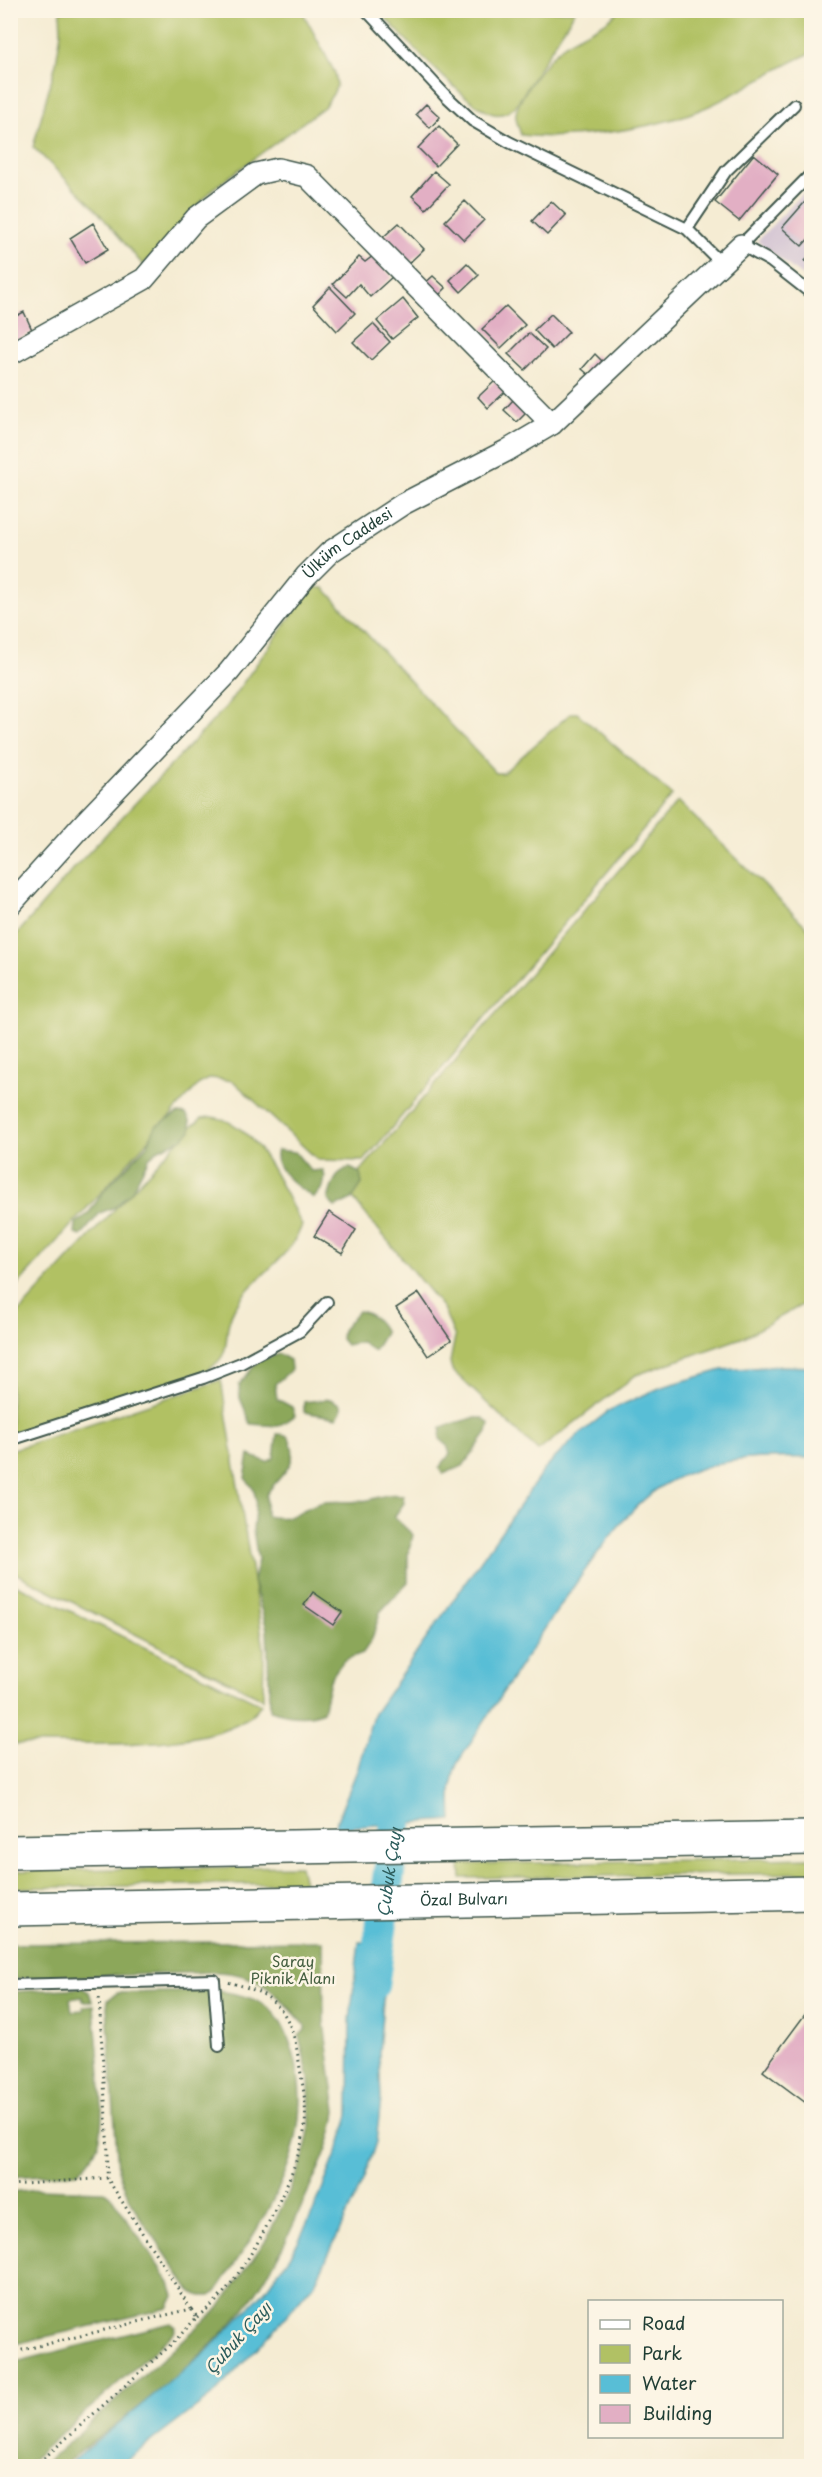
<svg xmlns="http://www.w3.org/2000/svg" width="822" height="2477" font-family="'Playpen Sans',sans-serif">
<rect width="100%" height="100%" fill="#fcf5e5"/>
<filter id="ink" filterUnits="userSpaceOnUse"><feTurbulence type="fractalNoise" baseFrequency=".0167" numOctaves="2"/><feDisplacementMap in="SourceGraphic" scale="12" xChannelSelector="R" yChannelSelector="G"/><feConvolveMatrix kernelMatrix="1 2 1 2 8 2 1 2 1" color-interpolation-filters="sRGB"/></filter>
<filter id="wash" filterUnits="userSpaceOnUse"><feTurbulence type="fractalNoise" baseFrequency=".008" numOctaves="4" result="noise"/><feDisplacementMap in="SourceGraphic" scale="24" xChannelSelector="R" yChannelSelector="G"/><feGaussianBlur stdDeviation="1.35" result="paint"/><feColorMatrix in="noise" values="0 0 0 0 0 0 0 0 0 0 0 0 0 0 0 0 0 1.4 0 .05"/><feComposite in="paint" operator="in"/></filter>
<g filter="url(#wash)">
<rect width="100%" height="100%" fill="#f5ecd3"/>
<path fill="#cebed1" d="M811,185v98l-54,-42z"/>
<path fill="#b1c164" stroke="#687f4c" stroke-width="1.5" d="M619,10l192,1v42c-39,16 -74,43 -114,58 -46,18 -127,30 -176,24 -2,-7 -6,-15 -5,-22 4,-18 33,-57 48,-68 17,-13 41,-18 55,-35z
M60,11h242l33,62 2,12 -4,9 -9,13 -110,81 -71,77 -50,-59 -60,-59 23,-84 5,-31z
M379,11h196l-60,96c-6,5 -13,9 -21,7 -25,-5 -95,-82 -115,-103z
M312,587l12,1 172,185h7l68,-60h6l95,82 -308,366 -46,-1 -85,-79 -22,-3 -12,6 -188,208v-351l65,-75 149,-158z
M678,801l133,130v369l-67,37 -108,38 -98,76 -86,-81 -2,-8 5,-25 -12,-29 -98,-119z
M211,1117c47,4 70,72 91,108 -14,37 -48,50 -67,82 -17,30 4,49 -34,66l-190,62 -1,-113 181,-195 11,-9z
M221,1380l43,269 -1,50 -252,-128v-121z
M10,1582l15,7 236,115c-33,52 -192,38 -250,40z
M811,1858v15l-350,5 -1,-14z
M300,1866l4,17 -293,5v-17z"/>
<path fill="#8ca75a" stroke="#567247" stroke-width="1.5" d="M178,1113l8,1 4,6 1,11 -11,9 -21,9 -10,9 -18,34 -16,15 -15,6 -19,23 -6,-2 1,-11 12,-9 15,-22 44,-47 9,-19z
M277,1150l18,2 16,19 12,-1 2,7 -2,10 -9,11c-14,-9 -44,-30 -37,-48z
M350,1168l10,5 2,11 -10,15 -17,8 -7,-7c3,-13 8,-30 22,-32z
M358,1311c12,1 23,11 27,22l-11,18 -13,-9 -15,3 -5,-6 1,-9z
M279,1354l11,6 1,10 -16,14 2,15 15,8 3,9 -17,10 -27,-2 -11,-26 -1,-13 19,-24z
M330,1399l11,6v6l-4,7 -33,-6v-10z
M473,1418h10l6,6 -2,9 -24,33 -20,8 -4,-6 11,-14 -3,-9 -7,-6 1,-12z
M277,1434c8,0 12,1 14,9 8,23 -13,33 -25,52v21c29,6 30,-6 54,-13 13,-3 29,0 42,-2 15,-2 27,-10 41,-5l1,7 -10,14 19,18 -5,19v28l-28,30 -8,27 -9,14 -19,7 -9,12 -5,8 -7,31c-16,8 -37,4 -53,-1l-3,-81 -14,-48 5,-21 -5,-30 3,-31 -3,-11 -8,-10 4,-23 18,7 7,-4z
M323,1941l1,82 12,88c-3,30 -17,57 -30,85 -15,35 -31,70 -53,101 -47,65 -128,119 -191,169h-20l177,-158 48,-70 26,-55 11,-28 6,-29 -1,-48 -10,-42 6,-6v-5c-29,-32 -46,-53 -92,-53l-202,7v-35z
M82,1988l7,4 3,9h-9l-1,-4 -12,2 2,12 12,-1 -1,-4 11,-1c2,35 12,101 6,132 -3,14 -12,27 -23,36l-66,4 -1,-185z
M218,1991c45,6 62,17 75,61 27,91 -29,168 -77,240l-5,4h-10l-9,-3 -56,-82 -14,-29 -4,-12 -11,-163 1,-7 9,-7z
M37,2189l66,2 8,5 59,87 4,13 -6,12 -157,37v-153z
M171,2323l5,4 -2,6 -149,133h-14v-103z"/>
<path fill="#58bed6" stroke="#3c7e85" stroke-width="1.5" d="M782,1366l29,1v91c-51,-2 -100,0 -146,26 -33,19 -64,64 -86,95 -42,59 -81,121 -121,183 -9,19 -7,37 -6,58l-118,8 24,-60 15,-53 173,-248 30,-30 34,-27 52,-23 60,-17z
M359,1942l35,1 -11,58 -4,52 2,46 -5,43 -13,39 -47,100 -40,47 -62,66 -95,72h-52l141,-116 56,-58 28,-39 21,-41 28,-70 8,-27 1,-96z"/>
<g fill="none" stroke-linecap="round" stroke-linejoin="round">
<path stroke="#58bed6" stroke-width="32" id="s1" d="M373,1985l29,-203"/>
</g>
<g id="blocks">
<path fill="#e2afc4" d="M426,104l14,13 -10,11 -14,-14z
M439,126l18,18 -21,22 -18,-18z
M754,154l24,20 -39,47 -24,-19z
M434,171l15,13 -23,25 -14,-13z
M812,194v41l-10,11 -20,-18z
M465,201l19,19 -20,20 -19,-19z
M551,201l15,14 -19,20 -15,-14z
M93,223l15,26 -23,14 -15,-25z
M399,223l25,26 -18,17 -25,-27z
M812,254v14l-7,-7z
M373,256l19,21 -22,20 -11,-13 -12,13 -14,-13 26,-27 6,5z
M467,263l12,12 -18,17 -11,-12z
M433,276l13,12 -10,10 -13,-13z
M330,287l25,26 -18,18 -24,-26z
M403,299l15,19 -26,21 -15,-18z
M506,306l19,19 -24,23 -19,-19z
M24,312l9,20 -18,9 -5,-9v-13z
M551,314l18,18 -17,17 -18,-19z
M373,324l17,18 -19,18 -18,-18z
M529,333l17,16 -21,21 -17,-16z
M595,354l7,7 -13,14 -7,-6z
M495,381l10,11 -17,16 -10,-11z
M513,400l13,13 -9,9 -13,-12z
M329,1212l27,18 -14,23 -28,-17z
M419,1293l32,47 -23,16 -32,-48z
M313,1592l29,20 -9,13 -29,-20z
M812,2005v91l-6,7 -43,-32z"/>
</g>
</g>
<g filter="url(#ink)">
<use href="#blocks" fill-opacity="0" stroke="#3f574c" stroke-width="1.5"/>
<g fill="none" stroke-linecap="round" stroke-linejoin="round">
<defs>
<path id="lane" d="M366,10l79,85 28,26 36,21 178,87 35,35
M812,173l-71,72 29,16 42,33
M687,229l39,-58 68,-66
M10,1440l193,-62 38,-15 59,-32 27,-29
M10,1985l204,-5 5,66"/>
<g id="street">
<path d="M10,354l134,-75 52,-61 60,-44 22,-5 29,7 245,248"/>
<path id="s2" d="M10,905l75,-83 144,-150 77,-96 24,-24 73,-48 103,-53 46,-27 189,-179"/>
</g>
<g id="highway">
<path d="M10,1852l802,-14"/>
<path id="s3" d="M10,1909l802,-16"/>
</g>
</defs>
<use href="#lane" stroke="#3f574c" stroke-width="14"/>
<use href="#street" stroke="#3f574c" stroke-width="24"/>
<use href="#highway" stroke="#3f574c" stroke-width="36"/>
<path stroke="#3f574c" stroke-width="3" stroke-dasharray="1.5 4.5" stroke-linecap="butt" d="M10,2185l97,-7 1,-25 -9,-158
M197,2317c7,-6 15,-11 21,-18 31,-32 83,-130 87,-174 2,-21 -3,-43 -6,-63 -8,-51 -22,-69 -72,-80
M10,2353l181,-44 -84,-131
M35,2466l138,-123 24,-26 -6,-8"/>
<use href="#lane" stroke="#fff" stroke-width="10"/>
<use href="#street" stroke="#fff" stroke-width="21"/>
<use href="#highway" stroke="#fff" stroke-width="33"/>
</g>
</g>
<g text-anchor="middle" stroke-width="5" stroke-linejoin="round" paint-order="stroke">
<g font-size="15" fill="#1f3d34" stroke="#fcf5e5">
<text dy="5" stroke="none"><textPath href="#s2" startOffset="496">Ülküm Caddesi</textPath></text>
<text dy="5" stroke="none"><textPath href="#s3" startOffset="454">Özal Bulvarı</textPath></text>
</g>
<g font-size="15" fill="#445e40" stroke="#fcf5e5">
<text x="293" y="1967">Saray<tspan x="293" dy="17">Piknik Alanı</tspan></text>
</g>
<g font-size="16" font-style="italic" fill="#2d5d5c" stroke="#fcf5e5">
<text dy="6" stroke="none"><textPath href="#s1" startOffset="114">Çubuk Çayı</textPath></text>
<text transform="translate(238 2338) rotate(-48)" y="6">Çubuk Çayı</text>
</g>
</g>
<rect width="822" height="2477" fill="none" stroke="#fcf5e5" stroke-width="36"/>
<rect x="588" y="2300" width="195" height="138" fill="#fcf5e5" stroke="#a4ab9e" stroke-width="1.5"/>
<rect x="600" y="2320" width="30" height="9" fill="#ffffff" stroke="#a4ab9e" stroke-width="1.5"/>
<text x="642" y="2330" font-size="18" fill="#1f3d34">Road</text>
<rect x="600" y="2345" width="30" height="18" fill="#b1c164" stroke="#a4ab9e" stroke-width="1.5"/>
<text x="642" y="2360" font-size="18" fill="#1f3d34">Park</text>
<rect x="600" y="2375" width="30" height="18" fill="#58bed6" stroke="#a4ab9e" stroke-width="1.5"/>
<text x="642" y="2390" font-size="18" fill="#1f3d34">Water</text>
<rect x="600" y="2405" width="30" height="18" fill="#e2afc4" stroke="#a4ab9e" stroke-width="1.5"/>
<text x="642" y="2420" font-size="18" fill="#1f3d34">Building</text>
</svg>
